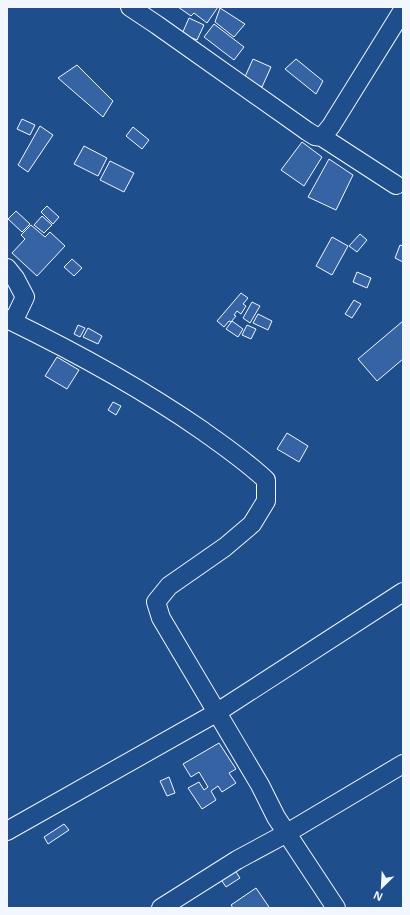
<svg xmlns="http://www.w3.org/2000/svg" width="410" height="915" font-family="'Noto Sans',sans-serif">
<rect width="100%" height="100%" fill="#1f4e8c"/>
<path fill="#3563a3" stroke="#f2f6ff" d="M178,7h40l-11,16 -13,-10 -3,3z
M220,8l25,16 -11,13 -19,-15z
M189,18l15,7 -7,15 -15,-6z
M214,24l30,23 -10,13 -30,-23z
M253,59l18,8 -9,20 -18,-8z
M296,59l27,22 -7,13 -31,-25z
M77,65l36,36 -10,16 -45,-39z
M22,119l13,6 -5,10 -13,-6z
M40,126l13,9 -25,37 -10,-7z
M133,127l16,13 -7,9 -16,-13z
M302,142l20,15 -18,29 -23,-16z
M84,146l23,12 -9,18 -24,-12z
M329,159l24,16 -17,35 -28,-13z
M110,161l24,12 -10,19 -24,-12z
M47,206l12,11 -6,7 -12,-12z
M16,211l14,13 -8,8 -14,-13z
M42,216l10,9 -8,8 -10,-8z
M31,225l14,12 5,-5 15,14 -28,30 -25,-23 13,-14 -4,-4z
M360,234l7,6 -10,12 -8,-6z
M332,237l16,9 -16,29 -16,-9z
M400,245l3,1v16l-8,-4z
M72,259l10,9 -8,8 -10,-9z
M357,272l14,6 -4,10 -14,-6z
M241,293l7,5 -5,6 3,2 -5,8 -4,-3 -3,4 2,1 -5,6 -2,-1 -5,6 -7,-6z
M354,300l7,4 -9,14 -7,-4z
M252,302l8,4 -10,17 -7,-5z
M258,314l14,7 -4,9 -15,-7z
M232,321l11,8 -5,8 -12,-8z
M403,321v38l-26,22 -19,-22z
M78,325l7,3 -5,9 -6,-3z
M247,325l9,4 -5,10 -9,-4z
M88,328l14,8 -4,8 -15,-7z
M57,357l22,13 -12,19 -22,-13z
M113,402l8,4 -5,9 -8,-5z
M287,433l21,13 -9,16 -22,-13z
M219,743l17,26 -7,4 7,10 -14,9 -4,-6 -7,5 5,9 -14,9 -14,-21 11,-6 5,8 4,-3 -9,-15 -8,5 -8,-13z
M169,777l6,16 -8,3 -7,-15z
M64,824l5,6 -21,14 -4,-7z
M234,869l6,9 -14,9 -6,-9z
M256,888l13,19 -1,1h-35l-2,-3z"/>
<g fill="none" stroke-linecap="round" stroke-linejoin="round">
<defs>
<path id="minor" d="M130,7l27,18 150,106 8,5 7,1 74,48
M322,137l9,-11 72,-116
M7,268l8,10 10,19 -12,25
M7,319c68,33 134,69 196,112 22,16 43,30 63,49v21l-14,23 -27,23 -56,39 -13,16 5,16 99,167 16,32 60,91
M7,831l209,-118 187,-121
M161,908l76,-48 50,-27 116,-69"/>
</defs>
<use href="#minor" stroke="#f2f6ff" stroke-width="20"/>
<use href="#minor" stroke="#1f4e8c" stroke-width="18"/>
</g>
<rect width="410" height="915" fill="none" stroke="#f2f6ff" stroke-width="16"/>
<g transform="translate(382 887) rotate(204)" stroke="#1f4e8c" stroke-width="3" paint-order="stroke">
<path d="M0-3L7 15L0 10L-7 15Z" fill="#f2f6ff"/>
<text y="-6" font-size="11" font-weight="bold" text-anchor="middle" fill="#f2f6ff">N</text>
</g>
</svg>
